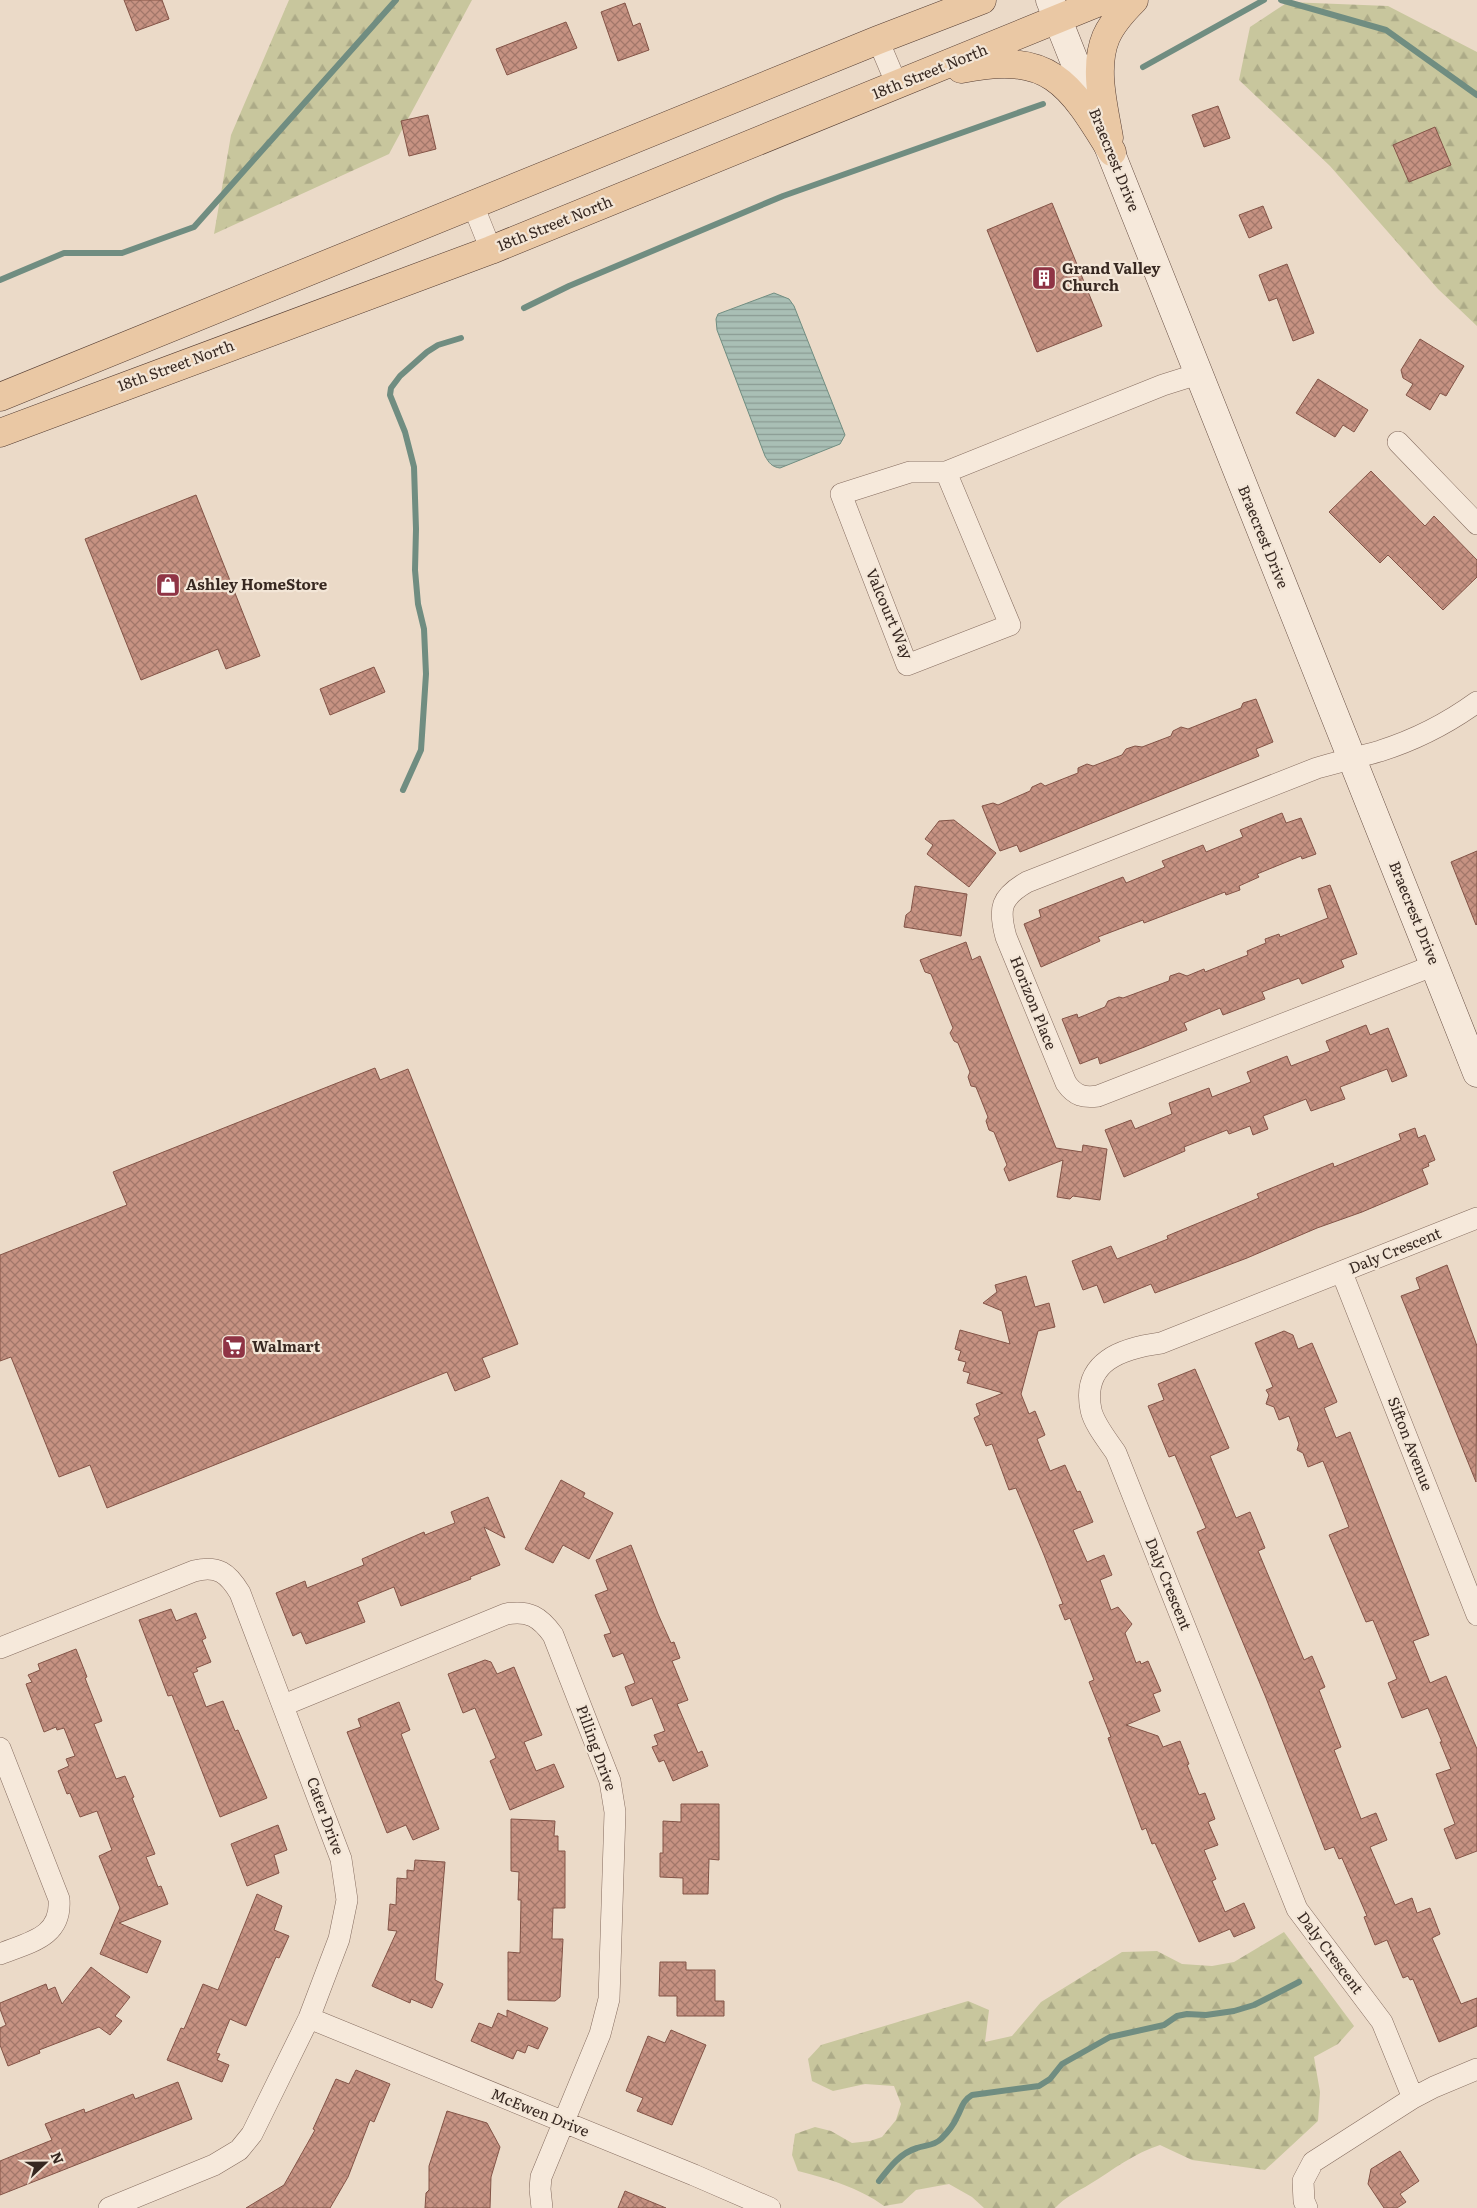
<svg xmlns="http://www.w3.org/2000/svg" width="1477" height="2208" font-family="Literata,serif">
<defs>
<pattern id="forest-firs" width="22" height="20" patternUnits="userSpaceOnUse" patternTransform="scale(1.25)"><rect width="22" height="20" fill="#c8c69d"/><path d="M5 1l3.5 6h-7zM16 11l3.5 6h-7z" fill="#acaa87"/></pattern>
<pattern id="water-rules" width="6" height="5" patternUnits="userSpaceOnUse" patternTransform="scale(1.25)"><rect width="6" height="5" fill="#a9bfb5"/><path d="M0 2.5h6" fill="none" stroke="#8a9b93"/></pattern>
<pattern id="building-cross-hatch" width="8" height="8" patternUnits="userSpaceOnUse" patternTransform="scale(1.25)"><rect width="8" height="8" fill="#c69282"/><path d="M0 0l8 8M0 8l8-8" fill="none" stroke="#a2776a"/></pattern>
</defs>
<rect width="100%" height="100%" fill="#ebdac8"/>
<path fill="url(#forest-firs)" d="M289,0h183l-83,154 -175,80 17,-99z
M1288,2l100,4 89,46v274l-39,-37 -108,-123 -91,-86 11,-53z
M1284,1932l70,94 -16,18 -24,13 6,35 -2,29 -53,49 -73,-10 -32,-15c-26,8 -47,25 -70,39 -13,8 -25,13 -35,24h-71l-12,-11 -23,-13 -33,6 -14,13 -18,3c-26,-19 -55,-27 -86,-35l-6,-16 3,-21 20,-7 16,4 21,12 18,-2 12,-4 14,-17 5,-16 -7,-18 -29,-2 -32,7 -21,-10 -4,-22 13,-14 147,-44 21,9 -4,32 27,-6 29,-34 81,-50 35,-1 25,13 30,2 22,-4z"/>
<path fill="url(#water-rules)" stroke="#708d81" d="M774,293l15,6 5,7 51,129 -5,9 -60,24c-8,-1 -11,-5 -15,-12l-48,-126 -1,-11 2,-5z"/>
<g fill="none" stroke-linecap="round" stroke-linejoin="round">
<path stroke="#708d81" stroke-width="6" d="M1281,0l105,30 91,65
M1143,67l121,-67
M0,280l64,-27h58l72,-26 202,-227
M524,308l45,-22 214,-90 260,-92
M403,790l18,-40 5,-76 -2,-45 -6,-25 -3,-34 1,-41 -2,-62 -9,-35 -15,-37 1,-7 9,-12 27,-24 11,-7 23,-7
M879,2181c10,-13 21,-28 38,-33 8,-3 17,-2 24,-9 6,-6 13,-15 16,-22 5,-9 5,-16 15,-22l67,-9 11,-7 12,-15 48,-27 54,-12 13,-9 10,-2 19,1 28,-4 20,-6 45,-23"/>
</g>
<path fill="url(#building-cross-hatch)" stroke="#835447" d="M124,0h38l7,19 -33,12z
M625,3l8,23 7,-3 9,27 -31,11 -17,-49z
M566,22l11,26 -70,27 -11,-26z
M1218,106l12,32 -26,9 -12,-32z
M428,115l8,34 -27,7 -8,-35z
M1435,127l16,38 -42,17 -16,-37z
M1052,203l50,123 -65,26 -50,-122z
M1263,206l9,22 -23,10 -10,-23z
M1287,264l27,69 -21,8 -16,-43 -8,3 -10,-26z
M1420,339l44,27 -18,30 -6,-3 -10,17 -24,-15 7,-11 -10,-6 -2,-8z
M1318,379l50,31 -14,22 -11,-7 -8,12 -39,-24z
M1371,471l54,55 9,-10 43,44v17l-34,33 -55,-55 -8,8 -51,-51z
M196,495l64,161 -34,13 -8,-20 -77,31 -56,-141z
M374,667l11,25 -55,23 -10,-26z
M1256,699l17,43 -17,7 3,7 -239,96 -3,-7 -17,6 -18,-45 11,-3 5,2 32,-14 2,-4 9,-4 4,3 33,-13v-5l9,-4 6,2 29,-11 4,-6 9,-3 7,1 29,-11 2,-5 8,-4 7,2 53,-21 2,-5z
M1282,813l4,10 15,-5 15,36 -14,5 -1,-3 -44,18 2,3 -20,9 1,4 -14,5 -1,-3 -81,31 -1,-3 -45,17 2,4 -59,26 -17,-43 17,-7 -2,-7 84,-33 3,6 39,-16 -3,-6 41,-16 3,7 37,-15 -3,-7z
M954,820l42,33 -27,34 -42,-33 6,-9 -8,-6 14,-18z
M1477,851v73l-1,1 -25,-63z
M1330,885l27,69 -16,6 3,7 -42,17 -3,-6 -37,14 3,7 -42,16 -3,-7 -36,15 3,7 -45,18 -42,16 -2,-7 -18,7 -18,-45 15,-5 1,4 27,-11 3,-6 11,-4 4,1 46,-17 1,-5 9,-3 8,3 17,-7 1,3 43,-17 -1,-4 19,-8 -1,-4 14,-5 1,3 48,-19 -10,-29z
M915,886l52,8 -6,42 -57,-9 2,-12 5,-4z
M966,942l6,18 8,-4 76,192 26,4 1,-7 24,4 -7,51 -27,-4 -3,3 -13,-2 6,-37 -54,21 -5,-12 3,-4 -13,-33 -5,-2 -3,-9 2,-4 -12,-30 -5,-1 -3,-9 2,-5 -12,-29 -4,-2 -4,-8 3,-5 -22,-54 -6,-2 -5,-12z
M1366,1025l4,10 18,-7 19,48 -15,6 -5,-13 -47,18 5,12 -34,12 -5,-12 -43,17 5,13 -15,6 -3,-9 -21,8 -2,-4 -43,17 1,4 -61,26 -19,-47 26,-10 4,9 37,-15 -3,-11 40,-15 3,9 39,-15 -4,-10 40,-16 4,10 39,-15 -4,-10z
M375,1068l5,12 28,-11 110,275 -36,14 8,19 -35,14 -8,-19 -340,136 -17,-43 -31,12 -48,-120 -11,4v-106l127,-50 -14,-33z
M1415,1128l3,10 7,-3 10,25 -7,3 1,3 -7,3 6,15 -66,28 -45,16 -70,30 -92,35 -4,-9 -47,19 -7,-18 -14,5 -11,-29 39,-15 6,13 51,-20 -1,-3 92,-38 -2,-4 76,-31 1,4 67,-27 -2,-6z
M1447,1265l30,81 -1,136 -75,-186 19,-7 -4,-11z
M1026,1276l9,31 14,-4 6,24 -17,4 -17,63 8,20 6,-3 10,24 -8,4 13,32 15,-6 12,27 3,-1 13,31 -20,8 14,32 17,-7 8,20 -12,5 11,30 7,-3 14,17 -7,9 11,30 4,-2 1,3 7,-3 13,30 -8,3 7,17 -34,14 32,11 5,11 17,-6 9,23 -2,1 12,30 6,-2 10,26 -7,3 10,23 -14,5 12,29 -4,2 13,31 19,-9 11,25 -21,9 -4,-8 -31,13 -44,-99 -3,1 -6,-16 -4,2 -34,-92 3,-1 -22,-55 5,-2 -24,-62 -5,2 -6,-15 4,-1 -19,-49 -28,-67 -7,2 -17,-46 -6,2 -12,-28 6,-3 -4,-11 27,-11 -36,-10 3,-10 -7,-2 3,-9 -8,-2 3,-9 -6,-2 5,-19 50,14 -8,-33 -19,-8 14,-11 -2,-7z
M1284,1331l9,4 5,14 14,-6 25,59 -13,6 12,30 14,-6 79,203 -16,6 17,42 16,-7 31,73v102l-21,8 -12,-30 11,-5 -19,-50 15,-5 -11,-27h2l-14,-34 -26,10 -14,-35 9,-4 -24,-59 -7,2 -37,-87 20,-8 -26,-66 -15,6 -5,-14 -6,-3 2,-6 -10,-28 -10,4 -5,-13 -8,-3 3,-9 -3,-5 7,-3 -18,-44z
M1195,1369l34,79 -19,8 26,62 14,-6 15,36 -7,3 46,109 8,-4 13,31 -6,3 22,57 -7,3 27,69 15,-6 11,27 -17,7 25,58 17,-7 5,15 13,-5 10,26 -8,4 29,66 16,-6v28l-38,16 -26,-63 -3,1 -2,-4 -5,2 -16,-38 -12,5 -11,-28 3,-1 -25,-58 -3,1 -5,-12 -9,3 -59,-152 -69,-166 9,-4 -31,-73 -6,2 -21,-51 16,-6 -6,-16z
M561,1480l24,13 -2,4 30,16 -24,46 -26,-14 -10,18 -28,-14z
M488,1497l17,41 -21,-11 16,38 -30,12 1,2 -70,27 -7,-19 -37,15 8,20 -59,22 -5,-12 -8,4 -17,-43 29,-12 2,7 57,-23 -2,-6 62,-27 1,3 30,-12 -4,-11z
M631,1545l27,69 13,29 3,-1 6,16 -8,3 16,39 -11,4 21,49 4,-2 6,15 -35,15 -9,-21 -5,2 -7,-15 6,-2 -4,-10 11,-4 -13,-33 -20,8 -7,-19 10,-4 -12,-30 -10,4 -9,-22 7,-2 -16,-38 13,-5 -12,-30z
M171,1609l5,12 20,-8 10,25 -4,2 9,22 -15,6 2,3 -5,2 13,34 17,-6 12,30 3,-1 29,68 -47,19 -48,-122 -4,1 -29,-76z
M76,1649l11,28 -2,1 17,43 -8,3 22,55 9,-3 9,21 -2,1 23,56 -9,3 12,30 3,-1 7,18 -49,19 42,18 -14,32 -47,-19 20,-46 -21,-52 13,-6 -15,-39 -17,6 -10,-24 -3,1 -9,-23 11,-5 -3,-7 9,-3 -11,-28 -7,2 -1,-3 -12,5 -18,-48 6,-2 -4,-7 12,-5 -2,-6z
M485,1660l6,2 6,12 17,-7 28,68 -18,7 12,29 18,-7 10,23 -54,23 -20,-49 6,-3 -21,-50 -12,5 -15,-39z
M399,1702l11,28 -9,4 38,95 -26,11 -7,-15 -19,8 -40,-101 14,-5 -3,-8z
M681,1804h38v56l-10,-1 -1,35h-25v-16l-23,-1v-24h3v-32l18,1z
M511,1819l44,2 -1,15h4v15h7v57h-12l-1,31h11l-3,58 -5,4 -47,-1v-48l12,1 1,-53h-3l1,-28 -8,-1z
M278,1825l9,25 -13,5 5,18 -32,13 -16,-42z
M415,1860l30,2 -10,118 8,4 -11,24 -21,-9 -1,4 -38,-17 25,-55 -9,-1 2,-26 6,1 1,-27 10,1v-9l7,1z
M257,1894l25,12 -8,24 15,6 -10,22 -3,-1 -30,69 -16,-7 -14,34 4,1 -3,6 12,5 -7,17 -55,-22 14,-32 3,1 19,-45 15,6z
M660,1962h26v8h29v31h9v15h-47v-20h-18z
M91,1967l39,30 -15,19 7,5 -12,14 -11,-8 -60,23 1,3 -32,13 -8,-21v-17l6,-3 -6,-16v-6l46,-19 2,6 7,-3 7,17z
M507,2010l41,18 -10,21 -10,-4 -3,8 -8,-3 -4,9 -42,-18 8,-18 13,5 6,-15 9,4z
M671,2030l35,15 -34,80 -35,-14 6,-13 -17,-7 22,-55 17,7z
M356,2070l34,14 -16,38 -4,-2 -22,57 -18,31h-84l38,-23 31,-55 -2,-1 23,-50 13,5z
M178,2082l14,37 -192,76v-34l52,-21 -7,-16 39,-15 1,4 48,-19 2,5z
M447,2111l40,12 13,24 -9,30 -1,31h-65l1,-15 3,-3v-24z
M1400,2151l19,30 -19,13 6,8 -9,6h-13l-16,-24 3,-15z
M625,2191l41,17h-48z"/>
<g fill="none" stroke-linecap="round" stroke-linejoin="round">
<defs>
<path id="street" d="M878,40l19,45
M473,205l18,45
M1398,442l79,82
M946,472l64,153 -103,40 -66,-171 69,-22h36l217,-87 35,-11
M1435,965l-337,131c-14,2 -23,0 -32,-13l-60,-146c-8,-29 -5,-40 21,-55l290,-114c21,-6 42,-11 63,-17 35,-11 68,-28 97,-49
M1342,1273l135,342
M0,1648l194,-77c24,-6 34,2 46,22l101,266 6,41 -8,39 -30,79 -57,116 -13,16 -25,15 -105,43
M284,1705l222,-91c23,-4 34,3 47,21l57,146 5,31 -6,187 -9,35 -59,143 -1,12 2,19
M0,1748l59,151c3,38 -29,43 -59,55
M309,2018l385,157 76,33
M1413,2098l-31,-76 -85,-113 -181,-456c-8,-12 -22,-29 -25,-43 -10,-49 32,-62 70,-67l316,-125
M1307,2208l-3,-7 -1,-20 10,-19 100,-64 21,-11 43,-18"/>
<path id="secondary" d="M1050,0l427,1073"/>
<path id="primary" d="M961,69c89,-18 108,13 151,83
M1109,138c-5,-31 -16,-70 -3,-101 6,-14 17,-26 28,-37
M0,397l878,-357 104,-40
M0,433l491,-183 613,-250"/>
</defs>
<use href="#street" stroke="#856c5f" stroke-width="22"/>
<use href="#secondary" stroke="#674e42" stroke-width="29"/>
<use href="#primary" stroke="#543c32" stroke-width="29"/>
<use href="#street" stroke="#f6e9db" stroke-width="21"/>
<use href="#secondary" stroke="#f6e9db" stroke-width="28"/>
<use href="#primary" stroke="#eac8a4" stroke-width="28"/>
</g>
<defs>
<symbol id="building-square" viewBox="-11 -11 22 22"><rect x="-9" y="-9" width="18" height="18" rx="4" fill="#8f3445" stroke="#f3e6d7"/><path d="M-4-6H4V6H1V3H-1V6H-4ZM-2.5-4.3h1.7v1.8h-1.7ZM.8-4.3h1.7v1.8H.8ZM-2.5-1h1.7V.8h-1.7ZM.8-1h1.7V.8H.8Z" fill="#fff"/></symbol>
<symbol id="shop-square" viewBox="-11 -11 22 22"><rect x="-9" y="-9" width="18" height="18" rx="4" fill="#8f3445" stroke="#f3e6d7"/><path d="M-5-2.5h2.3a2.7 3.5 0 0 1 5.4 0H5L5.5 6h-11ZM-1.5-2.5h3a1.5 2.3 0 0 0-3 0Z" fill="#fff"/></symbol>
<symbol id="supermarket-square" viewBox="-11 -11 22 22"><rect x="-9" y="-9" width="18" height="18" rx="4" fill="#8f3445" stroke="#f3e6d7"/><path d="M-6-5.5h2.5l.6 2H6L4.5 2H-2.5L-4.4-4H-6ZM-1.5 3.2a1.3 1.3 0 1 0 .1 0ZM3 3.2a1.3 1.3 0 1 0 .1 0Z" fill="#fff"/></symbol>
</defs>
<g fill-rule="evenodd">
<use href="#building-square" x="1030" y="264" width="28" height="28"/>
<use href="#shop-square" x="154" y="571" width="28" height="28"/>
<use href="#supermarket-square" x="220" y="1333" width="28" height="28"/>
</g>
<g text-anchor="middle" stroke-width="4.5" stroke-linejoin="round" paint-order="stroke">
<g font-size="15" fill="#372821" stroke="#f3e6d7">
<text transform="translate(930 72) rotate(-22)" y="5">18th Street North</text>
<text transform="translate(1114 160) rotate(68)" y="5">Braecrest Drive</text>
<text transform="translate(555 224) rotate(-22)" y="5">18th Street North</text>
<text transform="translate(176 366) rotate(-20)" y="5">18th Street North</text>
<text transform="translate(1263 537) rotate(68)" y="5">Braecrest Drive</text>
<text transform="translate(889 614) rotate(67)" y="5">Valcourt Way</text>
<text transform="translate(1414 913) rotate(68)" y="5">Braecrest Drive</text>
<text transform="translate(1033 1003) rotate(68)" y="5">Horizon Place</text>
<text transform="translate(1395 1251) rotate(-22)" y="5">Daly Crescent</text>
<text transform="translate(1410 1444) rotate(69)" y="5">Sifton Avenue</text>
<text transform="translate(1168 1584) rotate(68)" y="5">Daly Crescent</text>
<text transform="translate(596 1748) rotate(70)" y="5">Pilling Drive</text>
<text transform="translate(325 1816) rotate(70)" y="5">Cater Drive</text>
<text transform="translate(1330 1953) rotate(53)" y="5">Daly Crescent</text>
<text transform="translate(540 2113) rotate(22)" y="5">McEwen Drive</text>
</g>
<g font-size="15" font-weight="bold" fill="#372821" stroke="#f3e6d7" text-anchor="start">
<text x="1062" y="274">Grand Valley<tspan x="1062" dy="17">Church</tspan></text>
<text x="186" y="590">Ashley HomeStore</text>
<text x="252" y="1352">Walmart</text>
</g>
</g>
<g transform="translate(45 2163) rotate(68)" stroke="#f3e6d7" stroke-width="4" paint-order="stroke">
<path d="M0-4L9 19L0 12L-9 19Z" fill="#372821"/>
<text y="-8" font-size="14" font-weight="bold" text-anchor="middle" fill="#372821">N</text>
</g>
</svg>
